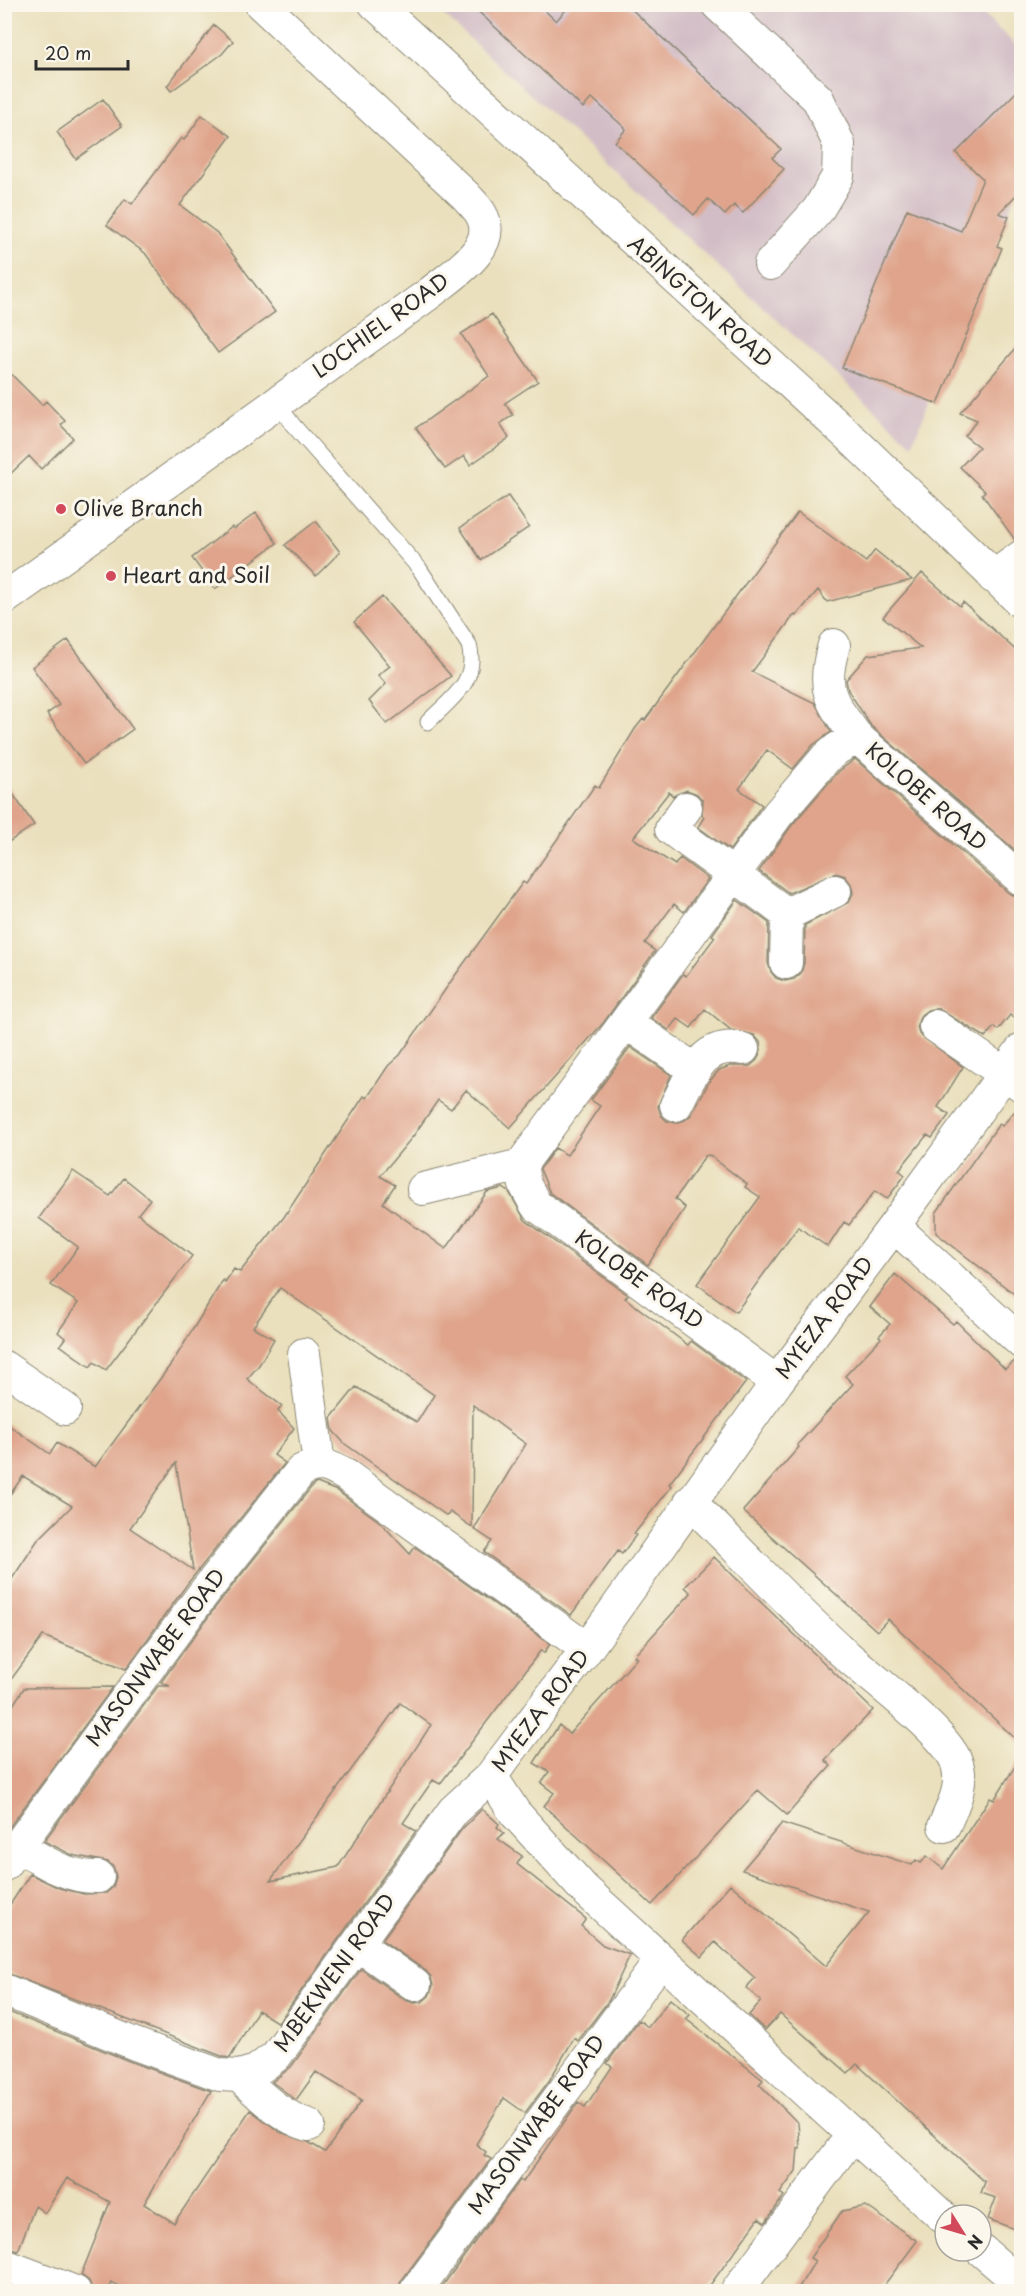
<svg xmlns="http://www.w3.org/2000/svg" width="1026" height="2296" font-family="'Playpen Sans',sans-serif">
<rect width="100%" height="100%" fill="#fbf7ec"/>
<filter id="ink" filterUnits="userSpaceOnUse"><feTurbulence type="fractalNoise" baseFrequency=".0167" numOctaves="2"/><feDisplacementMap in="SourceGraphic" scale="12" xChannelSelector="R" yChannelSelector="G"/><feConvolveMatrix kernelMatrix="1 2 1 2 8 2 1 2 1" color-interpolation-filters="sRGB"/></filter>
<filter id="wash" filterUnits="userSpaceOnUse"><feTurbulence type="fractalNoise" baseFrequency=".008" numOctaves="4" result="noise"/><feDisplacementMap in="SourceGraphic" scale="24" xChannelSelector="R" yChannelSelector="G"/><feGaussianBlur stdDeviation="1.35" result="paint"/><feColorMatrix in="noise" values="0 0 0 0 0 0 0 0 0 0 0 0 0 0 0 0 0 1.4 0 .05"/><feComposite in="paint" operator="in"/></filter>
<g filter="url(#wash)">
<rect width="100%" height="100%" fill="#eae0bd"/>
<path fill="#d2bdc6" d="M433,5h540l48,45v132l-109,262z"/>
<g id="blocks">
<path fill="#dfa48b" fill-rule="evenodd" d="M470,4h68l18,17 15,-17h55l155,145 -9,9 12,11 -41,44 -9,-8 -9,10 -17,-16 -14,16 -79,-73 11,-13 -34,-31 -9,10z
M214,25l19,16 -11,13 -51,37 -4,-5z
M1022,86v103l-23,24 10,4 -12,29 5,2 -64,156 -96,-36 65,-159 54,22 22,-52 -27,-26z
M103,99l19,27 -46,33 -19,-27z
M202,115l29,21 -51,69 37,28 58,79 -57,41 -73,-100 -38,-28 18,-26 7,5 49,-66 3,2z
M492,314l46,67 -33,22 8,12 -13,9 9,14 -39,27 -6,-9 -19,13 -29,-41 73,-52 -28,-42z
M1022,341v197l-7,2 -33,-46 3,-3 -25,-24 19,-20 -14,-11 12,-16 -17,-7z
M4,367l38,38 4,-4 19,20 -4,4 12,13 -32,31 -12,-13 -25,24z
M508,496l21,31 -48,33 -21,-32z
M798,512l68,50 9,-12 37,30 -85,22 -9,-12 -22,26 -2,-1 -42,57 63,31 16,29 -18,13 -20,24 -26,-19 -28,39 23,16 -32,45 -32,-23 6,-10 -2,-2 1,-14 -6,-7 -10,-4 -14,6 -4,-4 -36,46 42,27 5,-7 28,21 -24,33 -10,-8 -29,39 10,8 -51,71 -94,106 -44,-38 -15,19 -13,-9 -24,35 -34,41 15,9 -12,18 63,46 41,-57 16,-4 6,4 16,28 103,75 -3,3 63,47 3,-4 55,41 -77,102 3,2 -38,48 2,1 -14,19 -4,-3 -47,64 -87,-63 8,-11 -18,-12 52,-85 -53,-39 -1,122 -22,-15 -3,4 -102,-72 -12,-13 -2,-13 25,-31 61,35 17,-27 -154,-107 -27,39 21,12 -15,26 -12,14 35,27 -4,5 16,17 -20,27 11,8 -97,120 -62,86 -83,-33 -39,53v-98l33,-50 35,-35 -49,-30 -19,27v-81l46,32 7,-11 38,24 79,-107 49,-80 2,2 9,-13 6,3 44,-55 80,-121 3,2 21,-32 12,-11 54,-78 69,-95 3,2 69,-99 4,3 36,-59 8,-10 2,1zM176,1463l17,107 -63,-42z
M256,513l21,30 -62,46 -23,-31 40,-31 2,2z
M316,521l24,31 -24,24 -31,-31z
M922,573l38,33 3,-4 59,54v200l-151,-130 -23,-36 -2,-10 22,-25 53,-7 -38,-31z
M382,597l69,79 -64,48 -18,-23 17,-17 -8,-9 12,-9 -36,-44z
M68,640l65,89 -49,35 -37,-50 12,-9 -27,-38z
M855,759l155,135 12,4v125l-12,-8 -12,15 -4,-3 -9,10 -48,-29 -9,2 -7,5 -4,10 2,9 44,33 -25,40 11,8 -17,23 -5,-3 -28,35 6,5 -18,24 -12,-8 -26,34 -5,-3 -16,25 -30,-20 -62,85 -39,-28 63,-87 -15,-10 2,-3 -38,-29 -4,1 -30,43 10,9 -37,57 -98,-72 -10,-24 15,-21 12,7 33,-49 -9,-6 39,-53 41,28 -13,31 3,9 6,6 9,2 9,-3 7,-6 17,-32 10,-12 11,-4h20l7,-6 4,-10 -1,-8 -6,-7 -23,-5 -26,-21 -14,19 -13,-9 -9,11 -18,-12 32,-44 3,2 29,-39 -3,-2 25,-35 32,23 -1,40 3,9 5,6 9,3 9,-2 7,-6 3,-10 1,-38 44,-23 4,-9 -2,-9 -6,-8 -9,-3 -47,20 -30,-22 33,-46 46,-53z
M4,781l30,44 -30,20z
M1022,1103v197l-86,-67v-20l63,-89 3,2z
M73,1171l37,25 14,-18 26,21 -12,15 54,42 -86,114 -12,-8 -4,5 -30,-22 5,-7 -7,-6 20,-29 -27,-18 27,-38 -39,-29z
M895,1274l58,50 3,-3 49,48 11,-9h6v385l-134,-126 -11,12 -134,-120 56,-64 -2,-2 56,-61 -8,-8 36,-38 -2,-2 11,-12 -20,-17z
M317,1483l20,8 43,31 30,32 5,-7 135,97 -6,9 -3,-3 -101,134 -7,-4 -30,43 13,8 -138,192 -20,-13 -28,48 -6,-1 -220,-85v-58l26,-40 29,14 25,6 22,-1 7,-6 3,-10 -2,-9 -6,-6 -36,-7 -28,-14 114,-155h12l-9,-4 56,-77 96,-120zM400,1703l31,22 -93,142 -68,14z
M714,1557l159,153 -48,50 6,6 -44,49 -29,-25 -106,115 -108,-99 10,-13 -13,-10 8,-11 -15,-9 25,-38 10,9 68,-76 -3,-2 57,-63 -6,-6z
M113,1687l-105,142 -4,-2v-108l20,-31z
M1022,1755v477l-34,-13 8,-21 -15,-5 4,-11 -128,-118 -9,9 -68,-59 -15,16 -16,-15 12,-14 -15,-13 9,-10 -40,-36 -13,15 -20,-17 48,-56 96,82 43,-54 -127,-42 40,-47 130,42 4,-5 5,3 6,-7 16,13 47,-71 4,2z
M482,1809l17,15 -2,3 7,6 -6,6 24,17 -5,8 69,55 -5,7 22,19 27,10 -21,45 -31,41 -4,-3 -25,43 -24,32 -21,-15 -28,46 10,8 -2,3 7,4 -90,122 -4,11h-263l-23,-10 -1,10h-17l-4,-11 -8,-6 29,-73 -43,-24 -22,35 -10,-7 -17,45 -14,-4v-237l125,51 82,30 -67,113 30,19 76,-113 30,22 28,10 17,10 37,-52 -46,-28 -20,28 -24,-18 19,-15 70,-98 44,31 9,3 8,-1 7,-6 4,-10 -2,-9 -5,-6 -44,-31 80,-111z
M670,1999l20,16 -4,4 77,61 -4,4 39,39 2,25h-2l-2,23 -16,22 4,3 -19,27 -6,-5 -54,74h-267l82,-112 3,2 55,-80 7,5 27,-40 -5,-4 32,-43 9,7z
M866,2206l51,35 -38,51h-83l19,-31 -5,-3 32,-47z"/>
</g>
</g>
<g filter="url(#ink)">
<use href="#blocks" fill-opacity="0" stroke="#8a8674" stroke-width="1.5"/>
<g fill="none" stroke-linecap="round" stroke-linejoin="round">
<defs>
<path id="lane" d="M277,403l16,22 126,143 50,77c10,37 -18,53 -41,77"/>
<path id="street" d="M375,4l479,437 168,162
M717,4l101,95 21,45 -1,32 -20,34 -48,54
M993,577l29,-21
M4,599l426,-306c22,-18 70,-46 51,-79 -4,-7 -11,-13 -15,-18l-205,-192
M834,645c-14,46 -3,57 24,93
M686,808l-15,21 116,85
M787,914l48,-23
M786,963l1,-49
M627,1023l68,47
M935,1026l86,59
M676,1105c16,-30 27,-65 67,-56
M423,1189l98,-24
M894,1226l128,117
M304,1354l15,110
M4,1367l61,42
M777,1382l-241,-177 -11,-20 -4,-20 257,-351 47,-55 13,-11 20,-10 164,142
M690,1502c49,48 96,99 147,145 26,25 107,83 119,114 9,22 -3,45 -12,65
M18,1846c25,15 49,32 80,31
M4,1865l199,-271 98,-123c18,-11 29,-5 46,5l240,173
M357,1944l58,41
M4,1990l131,54 85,31 19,1 17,-5 20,-15 177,-245 38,-35
M239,2076c21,19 42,41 70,49
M945,2219l-362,-331 -68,-75 -24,-37 96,-127 190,-267 117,-156 128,-177
M981,2250l41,35
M4,2265l71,27
M415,2292l246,-332
M736,2292l117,-158"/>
</defs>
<use href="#lane" stroke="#8a8674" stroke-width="17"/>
<use href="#street" stroke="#8a8674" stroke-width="34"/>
<use href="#lane" stroke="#fff" stroke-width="15"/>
<use href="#street" stroke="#fff" stroke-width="32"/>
</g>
</g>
<g fill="#d1495b" stroke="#fbf7ec" stroke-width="2">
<circle cx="61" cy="509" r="6"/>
<circle cx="111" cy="576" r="6"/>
</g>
<g text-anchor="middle" stroke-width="6" stroke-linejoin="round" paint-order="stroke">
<g font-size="21" fill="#2b2b2b" stroke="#fbf7ec">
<text transform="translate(700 302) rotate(42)" y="7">ABINGTON ROAD</text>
<text transform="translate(381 326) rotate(-36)" y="7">LOCHIEL ROAD</text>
<text transform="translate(926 797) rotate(41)" y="7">KOLOBE ROAD</text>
<text transform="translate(639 1280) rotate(36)" y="7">KOLOBE ROAD</text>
<text transform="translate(825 1318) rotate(-53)" y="7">MYEZA ROAD</text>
<text transform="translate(156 1658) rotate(-53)" y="7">MASONWABE ROAD</text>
<text transform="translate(541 1711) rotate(-53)" y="7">MYEZA ROAD</text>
<text transform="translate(335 1973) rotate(-54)" y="7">MBEKWENI ROAD</text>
<text transform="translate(537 2125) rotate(-54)" y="7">MASONWABE ROAD</text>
</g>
<g font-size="21" fill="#2b2b2b" stroke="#fbf7ec" text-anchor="start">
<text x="73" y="516">Olive Branch</text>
<text x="123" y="583">Heart and Soil</text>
</g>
</g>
<rect width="1026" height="2296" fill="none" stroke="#fbf7ec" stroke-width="24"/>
<g transform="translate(963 2233) rotate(127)"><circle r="28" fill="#fbf7ec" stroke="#a8a59f" stroke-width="1.5"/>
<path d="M0-4.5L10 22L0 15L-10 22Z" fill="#d1495b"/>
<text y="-9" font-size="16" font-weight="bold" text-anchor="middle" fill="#2b2b2b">N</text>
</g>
<path d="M36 60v9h92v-9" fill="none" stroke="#2b2b2b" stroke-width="3"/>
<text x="45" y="60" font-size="18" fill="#2b2b2b" stroke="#fbf7ec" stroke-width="4.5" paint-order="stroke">20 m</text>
</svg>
